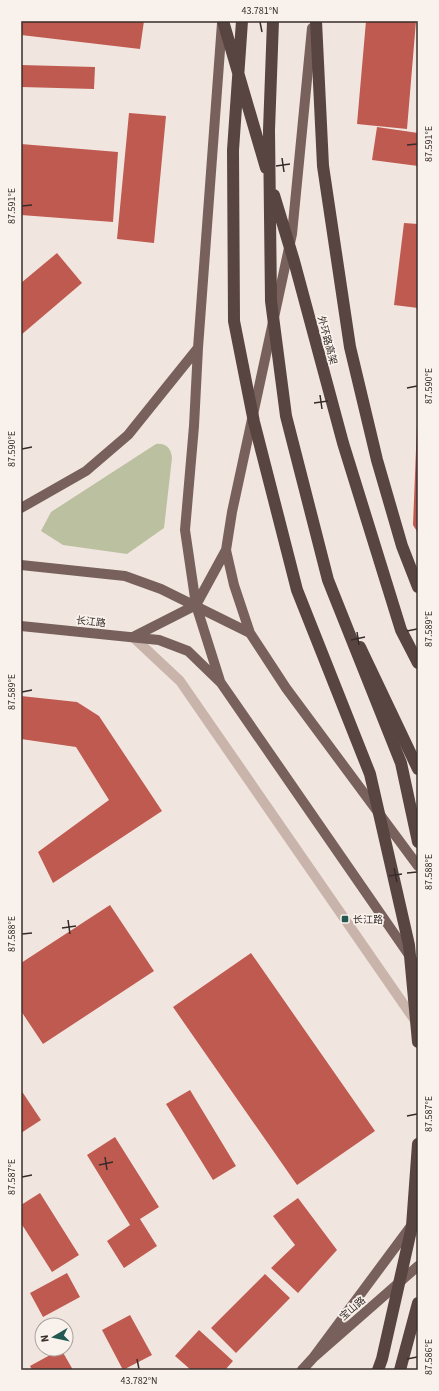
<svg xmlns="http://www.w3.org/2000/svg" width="439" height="1391" font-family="'Source Sans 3','Noto Sans SC',sans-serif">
<rect width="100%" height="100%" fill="#f1e6df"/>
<path fill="#bac0a0" d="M156,444c10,-1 15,4 16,14l-8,70 -37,26 -64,-9 -22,-14 10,-19z"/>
<path fill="#bf5a50" d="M21,21h123l-4,28 -119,-14z
M366,21h50l-9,108 -50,-5z
M21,65l74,2 -1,22 -73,-2z
M129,113l37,3 -12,127 -37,-4z
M377,127l41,6v33l-46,-6z
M21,144l97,8 -5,70 -92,-7z
M404,223l14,1v84l-24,-3z
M57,253l25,30 -61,52v-52z
M417,425h1v108l-5,-8z
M21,696l56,6 22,14 63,95 -109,72 -15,-31 71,-52 -33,-53 -55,-8z
M110,905l44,66 -111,73 -22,-33v-48z
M251,953l124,178 -78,54 -124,-178z
M21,1090l20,30 -20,13z
M190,1090l46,76 -23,14 -47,-76z
M115,1137l44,70 -19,12 17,27 -33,22 -17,-27 23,-16 -43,-70z
M40,1193l39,62 -27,17 -31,-49v-18z
M298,1198l39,52 -39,43 -27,-25 24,-23 -22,-29z
M67,1273l13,24 -37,20 -13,-24z
M265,1274l25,24 -54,55 -25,-25z
M130,1315l22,40 -29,15 -21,-40z
M199,1330l34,31 -8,9h-34l-16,-14z
M61,1349l12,21h-41l-2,-4z"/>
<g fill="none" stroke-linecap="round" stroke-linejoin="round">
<path stroke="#c9b4ab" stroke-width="10" d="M133,637l47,44 236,341"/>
<path stroke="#78615c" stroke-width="10" d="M312,28l-20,206 -60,278 -6,38 8,35 16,48 36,55 132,178
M198,348l-4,78 -9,104 11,75 24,76
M21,508l65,-37 42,-36 70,-87 24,-325
M21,565l104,11 36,13 89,44
M21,626l138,14 29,11 33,32 197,285
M133,637l63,-32 30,-55
M313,1358l98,-132
M302,1370l11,-12 105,-92"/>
<path stroke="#584542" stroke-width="12" d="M316,21l7,145 27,181 27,113 25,86 16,41
M360,647l58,122
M400,1370l18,-67"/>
<path stroke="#584542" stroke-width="12" d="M223,21l43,147
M242,21l-9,129 1,171 20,101 43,168 73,184 39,171 9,97
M273,21l-4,109 2,171 15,115 42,164 73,183 17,79
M274,195l20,66 49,182 58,187 17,33
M378,1370l4,-11 30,-133 6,-82"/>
</g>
<path fill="none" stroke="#372c2a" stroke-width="1.5" d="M260,22l2,10M407,145l10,-1M282,158l2,14M276,166l14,-2M22,206l10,-1M407,388l10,-2M320,395l2,14M314,403l14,-2M22,449l10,-2M407,631l10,-2M357,632l2,13M351,640l14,-3M22,692l10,-2M394,868l3,14M407,873l10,-1M389,876l13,-2M68,920l2,14M62,928l14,-2M22,934l10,-1M407,1116l10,-2M105,1157l2,13M99,1165l14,-3M22,1177l10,-2M137,1359l2,10M407,1359l10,-2"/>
<rect fill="#225752" stroke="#f9f1eb" stroke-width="1.5" x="341" y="915" width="8" height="8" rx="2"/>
<g text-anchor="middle" stroke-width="3.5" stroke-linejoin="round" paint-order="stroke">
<g font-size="10" fill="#372c2a" stroke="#f9f1eb">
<text transform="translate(328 340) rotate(75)" y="4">外环路高架</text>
<text transform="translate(91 621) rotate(6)" y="4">长江路</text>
<text transform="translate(352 1308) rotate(-41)" y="4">宝山路</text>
</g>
<g font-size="10" fill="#372c2a" stroke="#f9f1eb" text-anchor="start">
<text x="353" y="923">长江路</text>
</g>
</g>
<rect width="439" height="1391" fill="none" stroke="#f9f1eb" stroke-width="44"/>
<g transform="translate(54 1337) rotate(261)"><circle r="19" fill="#f9f1eb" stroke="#aba29e"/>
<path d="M0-3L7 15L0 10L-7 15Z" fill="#225752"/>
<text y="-6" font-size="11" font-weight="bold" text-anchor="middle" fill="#372c2a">N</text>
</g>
<rect x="22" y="22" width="395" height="1347" fill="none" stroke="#372c2a" stroke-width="1.5"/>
<g font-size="10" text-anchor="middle" fill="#372c2a">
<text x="260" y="14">43.781°N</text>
<text transform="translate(428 144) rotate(-90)" y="4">87.591°E</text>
<text transform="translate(11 206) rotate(-90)" y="4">87.591°E</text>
<text transform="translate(428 386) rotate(-90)" y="4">87.590°E</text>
<text transform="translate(11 449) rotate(-90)" y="4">87.590°E</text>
<text transform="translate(428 629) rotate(-90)" y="4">87.589°E</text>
<text transform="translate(11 692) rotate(-90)" y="4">87.589°E</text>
<text transform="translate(428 872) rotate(-90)" y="4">87.588°E</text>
<text transform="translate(11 934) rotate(-90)" y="4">87.588°E</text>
<text transform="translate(428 1114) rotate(-90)" y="4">87.587°E</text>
<text transform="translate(11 1177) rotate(-90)" y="4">87.587°E</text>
<text transform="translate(428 1357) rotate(-90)" y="4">87.586°E</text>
<text x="139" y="1384">43.782°N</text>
</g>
</svg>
